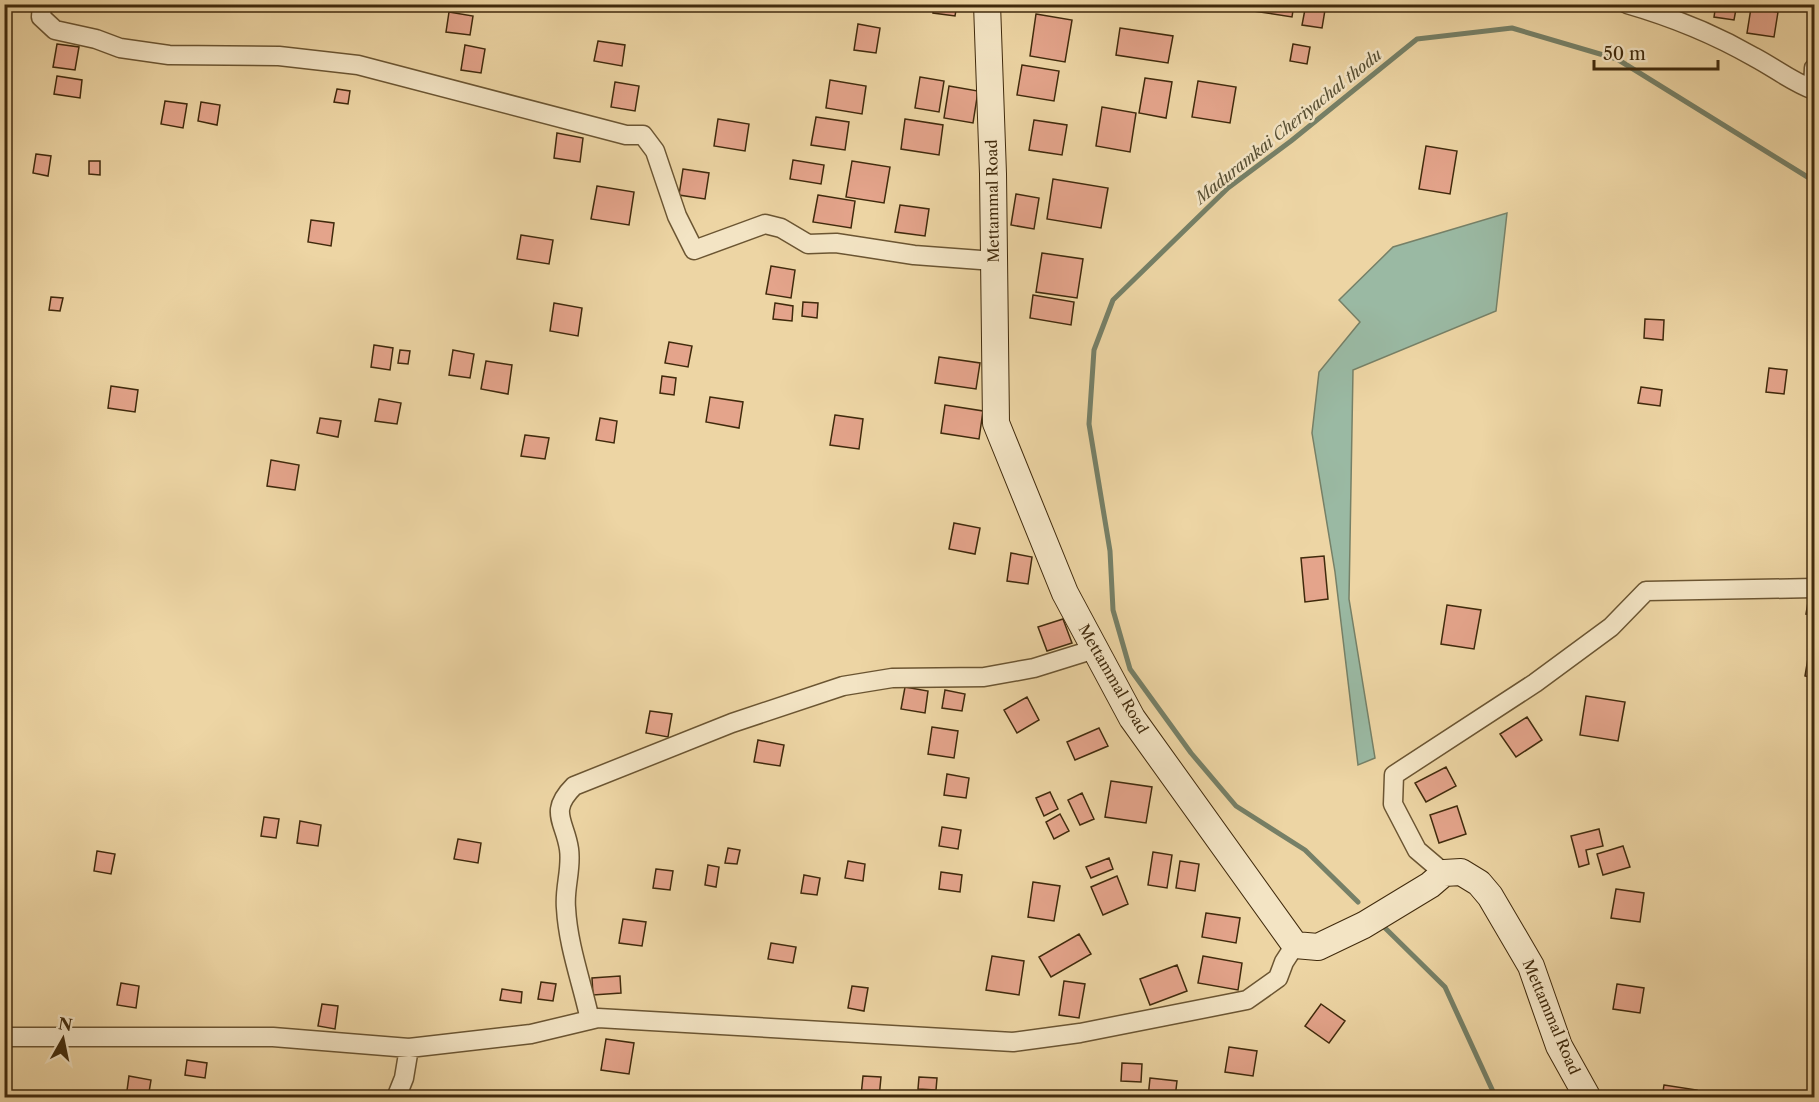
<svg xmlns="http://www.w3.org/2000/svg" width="1819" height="1102" font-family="'Libre Caslon Text',serif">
<rect width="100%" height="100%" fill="#edd5a4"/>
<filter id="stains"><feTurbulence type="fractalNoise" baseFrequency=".00333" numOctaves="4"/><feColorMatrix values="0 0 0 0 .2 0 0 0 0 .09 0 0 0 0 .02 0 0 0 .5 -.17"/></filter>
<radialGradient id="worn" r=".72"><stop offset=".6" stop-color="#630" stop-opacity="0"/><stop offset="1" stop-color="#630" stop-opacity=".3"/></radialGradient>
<path fill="#9ab9a3" stroke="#768067" stroke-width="1.5" d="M1507,213l-11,98 -143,59 -4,229 26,159 -17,7 -23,-193 -23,-139 7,-61 41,-50 -21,-22 54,-53z"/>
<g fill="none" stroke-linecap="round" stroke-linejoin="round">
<path stroke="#768067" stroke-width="5" d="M1358,902l-53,-52 -69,-44 -45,-53 -61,-84 -17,-59 -3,-59 -21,-127 5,-74 19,-50 115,-112 63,-47 126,-102 95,-11 105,31 197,122
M1381,924l64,63 51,111"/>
</g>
<path fill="#e4a48b" stroke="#402a0c" stroke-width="1.5" d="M934,4h23l-2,12 -22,-3z
M1255,4h39l-2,13 -38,-6z
M1306,4h20l-4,24 -20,-3z
M1716,4h21l-3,16 -20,-3z
M1751,8l27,4 -4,25 -27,-4z
M449,12l24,4 -3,19 -24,-3z
M1036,14l36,6 -7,42 -35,-6z
M858,24l22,4 -4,25 -22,-3z
M1120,28l53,8 -5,27 -52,-8z
M598,41l27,4 -3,21 -28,-5z
M57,44l22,3 -4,23 -22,-3z
M1293,44l17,3 -3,17 -17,-3z
M465,45l20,4 -4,24 -20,-3z
M1022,65l37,6 -5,30 -37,-6z
M57,76l25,4 -2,18 -26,-4z
M920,77l24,4 -5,31 -24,-4z
M1145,78l27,4 -6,36 -27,-5z
M830,80l36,6 -4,28 -36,-6z
M1198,81l38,6 -6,36 -38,-6z
M615,82l24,4 -4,25 -24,-4z
M949,86l29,5 -5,32 -29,-5z
M337,89l13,2 -2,13 -14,-2z
M165,101l22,3 -4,24 -22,-4z
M201,102l19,3 -3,20 -19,-4z
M1102,107l34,6 -6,39 -34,-6z
M816,117l33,5 -4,28 -34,-5z
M718,119l31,5 -4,27 -31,-5z
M905,119l38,6 -4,30 -38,-6z
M1034,120l33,5 -5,30 -33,-5z
M557,133l26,5 -3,24 -26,-4z
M1426,146l31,5 -7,43 -31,-5z
M36,154l15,2 -3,20 -15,-3z
M793,160l31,5 -3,19 -31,-5z
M89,161h11v14l-11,-1z
M852,161l38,6 -6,36 -38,-6z
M683,169l26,4 -4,26 -26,-4z
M1053,179l55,9 -7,40 -54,-9z
M597,186l37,6 -5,33 -38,-6z
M1016,194l23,4 -5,31 -23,-4z
M818,195l37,6 -4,27 -38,-6z
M900,205l29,4 -4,27 -30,-4z
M311,220l23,3 -3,23 -23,-4z
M521,235l32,5 -4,24 -32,-5z
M1042,253l41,6 -6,39 -41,-6z
M771,266l24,4 -4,28 -25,-4z
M1033,295l41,7 -3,23 -41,-7z
M51,297l12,1 -3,13 -11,-1z
M803,302l15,1 -1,15 -15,-2z
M554,303l28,5 -4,28 -28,-5z
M775,303l18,3 -1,15 -19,-2z
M1645,319l19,1 -1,20 -19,-2z
M669,342l23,4 -4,21 -23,-4z
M374,345l19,3 -3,22 -19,-3z
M400,350l10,1 -2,13 -10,-1z
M453,350l21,4 -4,24 -21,-3z
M939,357l41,6 -4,26 -41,-6z
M486,361l26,4 -4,29 -27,-5z
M1769,368l18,2 -3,24 -18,-2z
M662,376l14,2 -2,17 -14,-2z
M111,386l27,4 -3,22 -27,-4z
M1641,387l21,3 -2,16 -22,-3z
M710,397l33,5 -4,26 -33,-6z
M379,399l22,4 -4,21 -22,-3z
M945,405l38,6 -4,28 -38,-6z
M835,415l28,4 -4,30 -29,-4z
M320,418l21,3 -3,16 -21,-4z
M600,418l17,3 -3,22 -18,-3z
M525,435l24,3 -4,21 -24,-3z
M271,460l28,5 -4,25 -28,-4z
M954,523l26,5 -5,26 -26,-5z
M1011,553l21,4 -4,27 -21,-3z
M1324,556l4,43 -23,3 -4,-44z
M1809,596h5v19l-8,-1z
M1447,605l34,5 -7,39 -33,-5z
M1063,619l9,24 -25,8 -9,-24z
M1811,641l3,1v36l-9,-2z
M905,687l23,4 -3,22 -24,-4z
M945,690l20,4 -3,17 -20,-3z
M1586,696l39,6 -7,39 -38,-6z
M1027,697l12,23 -22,13 -13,-23z
M650,711l22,3 -4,23 -22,-4z
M1527,717l15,23 -26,17 -16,-23z
M932,727l26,4 -4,27 -26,-4z
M1099,728l9,18 -33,14 -8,-18z
M758,740l26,5 -4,21 -26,-4z
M1446,767l10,19 -30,16 -11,-19z
M947,774l22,4 -3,20 -22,-3z
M1111,781l41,6 -6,36 -41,-6z
M1050,792l8,17 -14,7 -8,-18z
M1082,793l12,26 -14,6 -12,-25z
M1457,806l9,28 -27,9 -9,-28z
M1060,814l9,17 -15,8 -8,-17z
M264,817l15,2 -3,19 -15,-2z
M300,821l21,4 -3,21 -21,-3z
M942,827l19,3 -3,19 -19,-3z
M1599,829l4,17 -17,4 3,14 -10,3 -8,-31z
M458,839l23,4 -3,20 -24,-4z
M1623,846l7,21 -27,8 -6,-21z
M728,848l12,2 -3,14 -12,-1z
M97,851l18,3 -4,20 -17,-3z
M1153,852l19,3 -5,33 -19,-3z
M1109,858l4,11 -22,9 -5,-11z
M848,861l17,3 -2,17 -18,-3z
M1180,861l19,3 -4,27 -19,-3z
M708,865l11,2 -3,20 -11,-2z
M656,869l17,2 -3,19 -17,-2z
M941,872l21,3 -2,17 -21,-3z
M804,875l16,3 -3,17 -16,-2z
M1117,876l11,28 -25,11 -12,-28z
M1033,882l27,4 -6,35 -26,-4z
M1616,889l28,4 -4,29 -29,-4z
M1206,913l34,5 -4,25 -34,-6z
M623,919l23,3 -4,24 -23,-3z
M1079,934l12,20 -40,23 -12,-20z
M771,943l25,4 -3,16 -25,-4z
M992,956l32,5 -5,34 -33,-5z
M1203,956l39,7 -4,27 -40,-7z
M1177,965l10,26 -37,14 -10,-26z
M620,976l1,17 -28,2 -1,-17z
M1064,981l21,3 -6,34 -20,-3z
M541,982l15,2 -3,17 -15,-2z
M121,983l18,3 -3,22 -19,-3z
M1617,984l27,4 -4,25 -27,-4z
M852,986l16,2 -4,23 -16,-3z
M502,989l20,3 -1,11 -21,-3z
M322,1004l16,2 -3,23 -17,-3z
M1321,1004l24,17 -16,22 -24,-17z
M606,1039l28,4 -5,31 -28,-4z
M1229,1047l28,4 -4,25 -28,-4z
M187,1060l20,3 -2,15 -20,-3z
M1122,1063l20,1 -1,18 -20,-1z
M129,1076l22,4 -3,18h-22z
M863,1076l18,1 -2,21 -18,-2z
M919,1077l18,1 -1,12 -18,-1z
M1150,1078l27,3 -2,17h-27z
M1664,1085l33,5 -2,8h-33z"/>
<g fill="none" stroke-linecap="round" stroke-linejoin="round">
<defs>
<path id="minor" d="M42,4l-1,13 14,13 41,9 24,9 49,7 110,1 79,9 268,70h17l12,16 22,65 17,34 71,-26 16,4 27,16 28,-1 78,12 80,6
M1627,4c45,13 87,30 127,53 21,11 38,25 60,33
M1813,90l1,-22
M1444,873l-27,-23 -24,-46 1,-29 141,-92 76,-56 35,-36 168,-3
M590,1020c-8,-37 -22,-74 -24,-112 -2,-20 6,-39 3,-59 -4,-28 -21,-37 5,-63l158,-63 111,-37 49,-8 92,-1 50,-9 61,-19
M4,1037h269l136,11 122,-14 67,-16 415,24 67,-9 167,-33 31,-22 6,-16 11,-17
M396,1098l8,-20 5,-30"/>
<path id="secondary" d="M987,4l6,170 3,249 69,170 67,125 163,227 23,2 46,-22 66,-40 14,-12 17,-1 18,11 11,13 41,70 28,80 29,52"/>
</defs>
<use href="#minor" stroke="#6b5532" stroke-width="21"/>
<use href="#secondary" stroke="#402a0c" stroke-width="28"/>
<use href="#minor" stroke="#f3e4c4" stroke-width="18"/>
<use href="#secondary" stroke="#f3e4c4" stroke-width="26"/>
</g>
<g text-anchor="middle" stroke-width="5" stroke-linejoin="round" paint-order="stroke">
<g font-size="15" fill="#402a0c" stroke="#f3e4c4">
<text transform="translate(993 201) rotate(-91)" y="5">Mettammal Road</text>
<text transform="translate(1113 679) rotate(60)" y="5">Mettammal Road</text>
<text transform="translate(1551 1017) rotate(67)" y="5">Mettammal Road</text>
</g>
<g font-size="16" font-style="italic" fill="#564e32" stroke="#f3e4c4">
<text transform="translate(1288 126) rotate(-39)" y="6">Maduramkai Cheriyachal thodu</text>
</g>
</g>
<rect width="1819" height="1102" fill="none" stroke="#edd5a4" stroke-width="24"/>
<rect x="6" y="6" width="1807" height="1090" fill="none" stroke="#402a0c" stroke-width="3"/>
<rect x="12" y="12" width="1795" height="1078" fill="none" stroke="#402a0c" stroke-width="1.5"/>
<g transform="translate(63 1039) rotate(9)" stroke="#f3e4c4" stroke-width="4.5" paint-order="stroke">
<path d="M0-4.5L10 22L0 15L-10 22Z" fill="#402a0c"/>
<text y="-9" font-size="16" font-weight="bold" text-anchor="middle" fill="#402a0c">N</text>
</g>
<path d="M1594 60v9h124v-9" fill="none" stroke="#402a0c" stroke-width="3"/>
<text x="1603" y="60" font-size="18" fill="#402a0c" stroke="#f3e4c4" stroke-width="4.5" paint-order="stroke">50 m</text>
<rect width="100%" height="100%" filter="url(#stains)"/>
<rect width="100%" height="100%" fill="url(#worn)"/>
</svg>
